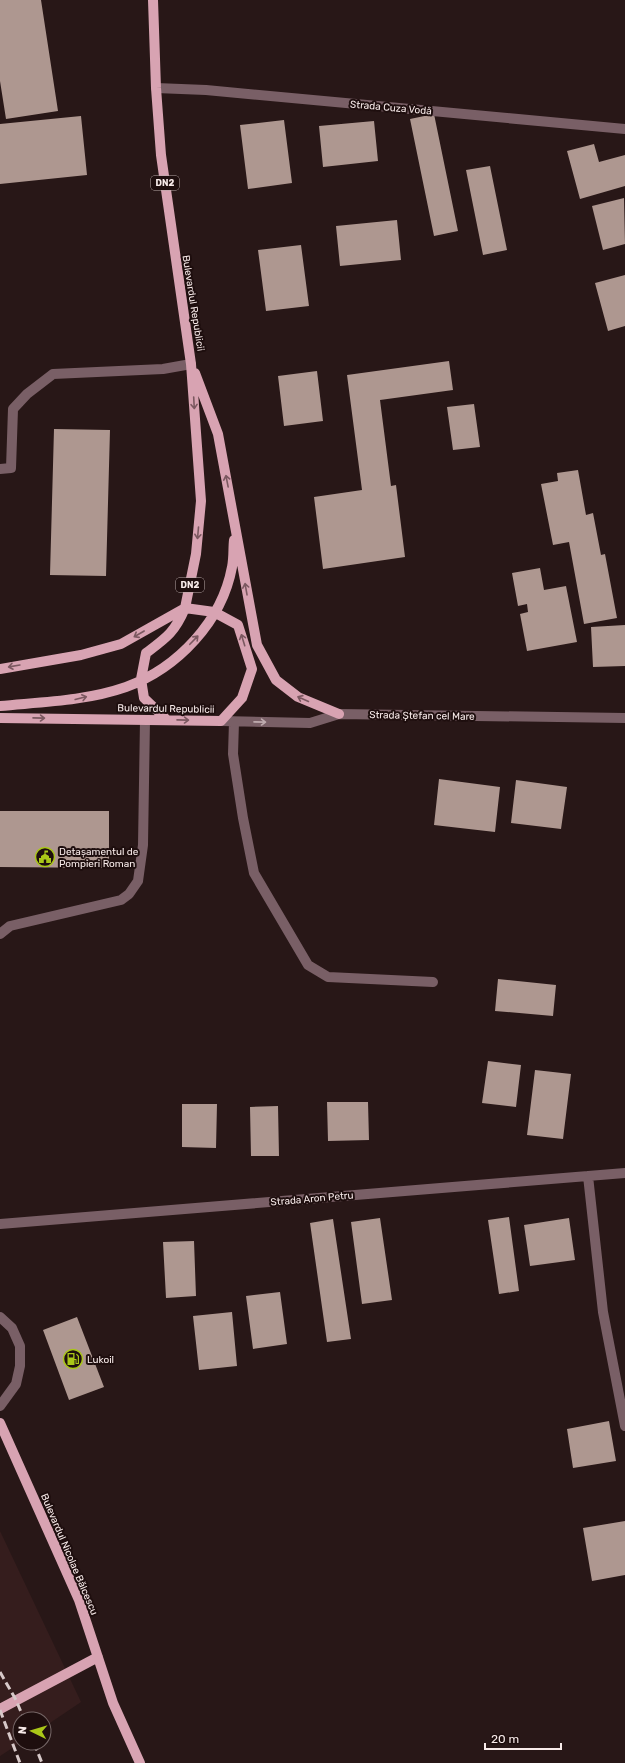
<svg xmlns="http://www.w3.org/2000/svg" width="625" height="1763" font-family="Rubik,sans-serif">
<rect width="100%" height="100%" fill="#281717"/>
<path fill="#351d1d" d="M0,1531l81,171 -37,25v-8h-24v24l-20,13z"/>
<path fill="#ae9790" d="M0,0h41l17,111 -52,8 -6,-38z
M434,114l24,117 -24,5 -24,-117z
M81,116l6,59 -87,9v-60z
M284,120l8,63 -44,6 -8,-64z
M374,121l4,40 -55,6 -4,-41z
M594,144l5,18 26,-7v31l-45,13 -13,-48z
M490,166l17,84 -24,5 -17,-85z
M624,198l1,46 -22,6 -11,-44z
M397,220l4,40 -61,6 -4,-40z
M301,245l8,61 -43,5 -8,-61z
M625,275v51l-17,5 -13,-48z
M449,361l4,29 -73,10 11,86 5,-1 9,72 -82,12 -9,-72 48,-7 -15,-115z
M317,371l6,50 -39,5 -6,-50z
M474,404l6,43 -27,3 -6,-43z
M54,429l56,1 -4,146 -56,-1z
M578,470l8,45 7,-2 8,42 4,-1 12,64 -33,6 -15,-82 -16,3 -12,-61 17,-3 -1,-8z
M540,568l4,22 22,-4 11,56 -50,9 -7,-37 8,-2 -1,-8 -9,2 -6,-33z
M625,625v41l-32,1 -2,-40z
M439,779l61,8 -5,45 -61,-7z
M516,780l51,7 -6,42 -50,-6z
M0,811h109v57l-109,-1z
M498,979l58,6 -3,31 -58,-5z
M488,1061l33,4 -5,42 -34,-4z
M535,1070l36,4 -8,65 -36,-4z
M327,1102h41l1,38 -41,1z
M182,1104h35l-1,44 -34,-1z
M278,1106l1,50h-28l-1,-49z
M509,1217l10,74 -20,3 -11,-74z
M380,1218l12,82 -30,4 -11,-82z
M569,1218l6,42 -45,6 -6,-41z
M333,1219l18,120 -24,3 -17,-119z
M194,1241l2,55 -30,2 -3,-56z
M280,1292l7,52 -34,5 -7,-53z
M232,1312l5,54 -38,4 -6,-54z
M77,1317l27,70 -35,13 -26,-70z
M609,1421l7,40 -43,7 -6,-39z
M625,1521v54l-33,6 -9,-53z"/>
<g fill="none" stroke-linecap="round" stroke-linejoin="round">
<path stroke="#795f66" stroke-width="10" d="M156,88l50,2 419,39
M0,469l11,-1 2,-59 14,-15 26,-20 110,-5 28,-5
M221,721l89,2 29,-9 286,4
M234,722l-1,32 10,64 11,55 54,92 20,12 105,5
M0,934l10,-8 111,-26 8,-6 9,-13 5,-36 2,-125
M588,1176l15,136 22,114
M0,1224l625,-51
M0,1317l12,11 8,18v20l-4,18 -16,22"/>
<path stroke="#d8a3b2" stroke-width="10" d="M195,373l23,61 39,211 19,35 22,17 41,17
M0,669l81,-14 40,-11 64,-36 11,-54 5,-53 -10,-137 -30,-209 -5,-67 -3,-88
M0,706c42,-4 86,-5 126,-19 52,-19 96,-66 106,-120 2,-9 1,-19 2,-27
M0,718l221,3 21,-23 10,-29 -14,-44 -24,-13 -29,-4c-10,24 -19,30 -39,45l-5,26 3,19 23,22
M0,1423l79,177 34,103 27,60
M0,1709l98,-52"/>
<path stroke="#d7c9c9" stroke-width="3" stroke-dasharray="8 4" stroke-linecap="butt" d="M0,1672l16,28 8,19
M0,1710l20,53
M34,1743l8,20"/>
</g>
<defs><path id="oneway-shaft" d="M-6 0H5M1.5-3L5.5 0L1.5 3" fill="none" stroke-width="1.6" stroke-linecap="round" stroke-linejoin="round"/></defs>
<g stroke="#7b5860">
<use href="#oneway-shaft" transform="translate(194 403) rotate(87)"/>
<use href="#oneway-shaft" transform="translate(227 481) rotate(-101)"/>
<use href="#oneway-shaft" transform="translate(198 533) rotate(95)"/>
<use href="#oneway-shaft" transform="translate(246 589) rotate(-100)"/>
<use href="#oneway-shaft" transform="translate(139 634) rotate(150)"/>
<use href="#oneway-shaft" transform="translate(194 640) rotate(-46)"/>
<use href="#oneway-shaft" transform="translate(243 640) rotate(-107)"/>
<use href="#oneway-shaft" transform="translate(14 666) rotate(170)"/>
<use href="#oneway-shaft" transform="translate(81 698) rotate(-14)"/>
<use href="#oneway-shaft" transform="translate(303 699) rotate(-156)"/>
<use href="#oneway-shaft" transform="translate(39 718) rotate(1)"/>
<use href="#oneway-shaft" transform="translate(183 720) rotate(1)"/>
</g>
<use stroke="#bfacaf" href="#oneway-shaft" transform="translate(260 722) rotate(1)"/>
<defs>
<symbol id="civic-ring" viewBox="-11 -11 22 22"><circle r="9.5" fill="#1e0e0e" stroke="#aac718" stroke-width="1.5"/><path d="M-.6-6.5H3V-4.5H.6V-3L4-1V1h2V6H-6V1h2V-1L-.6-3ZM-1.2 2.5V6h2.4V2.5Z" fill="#aac718"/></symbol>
<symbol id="fuel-ring" viewBox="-11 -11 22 22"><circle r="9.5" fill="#1e0e0e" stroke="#aac718" stroke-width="1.5"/><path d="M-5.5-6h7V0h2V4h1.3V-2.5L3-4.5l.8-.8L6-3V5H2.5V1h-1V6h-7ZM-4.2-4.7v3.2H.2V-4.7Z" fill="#aac718"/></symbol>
</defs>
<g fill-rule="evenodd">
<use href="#civic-ring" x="34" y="846" width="22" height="22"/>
<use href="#fuel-ring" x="62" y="1348" width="22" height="22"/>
</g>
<g text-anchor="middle" stroke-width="4" stroke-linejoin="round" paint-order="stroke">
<g fill="#1e0e0e" stroke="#b7a9a8" stroke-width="1">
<rect x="151" y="176" width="28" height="14" rx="3"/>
<rect x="176" y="578" width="28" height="14" rx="3"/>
</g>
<g font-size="9" font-weight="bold" fill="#f8ebea">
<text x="165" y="186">DN2</text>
<text x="190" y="588">DN2</text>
</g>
<g font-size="10" fill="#f8ebea" stroke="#1e0e0e">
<text transform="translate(391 107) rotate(5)" y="4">Strada Cuza Vodă</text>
<text transform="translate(194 303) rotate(81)" y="4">Bulevardul Republicii</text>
<text transform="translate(166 708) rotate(1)" y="4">Bulevardul Republicii</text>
<text transform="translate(422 715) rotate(1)" y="4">Strada Ștefan cel Mare</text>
<text transform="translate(312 1198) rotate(-5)" y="4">Strada Aron Petru</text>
<text transform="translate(70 1554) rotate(67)" y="4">Bulevardul Nicolae Bălcescu</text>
</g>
<g font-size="10" fill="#f8ebea" stroke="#1e0e0e" text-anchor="start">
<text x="59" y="855">Detașamentul de<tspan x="59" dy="12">Pompieri Roman</tspan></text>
<text x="87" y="1363">Lukoil</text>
</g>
</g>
<g transform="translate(32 1731) rotate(275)"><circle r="19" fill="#1e0e0e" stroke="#756666"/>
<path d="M0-3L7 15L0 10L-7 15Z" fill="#aac718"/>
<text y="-6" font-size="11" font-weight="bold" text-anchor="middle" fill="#f8ebea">N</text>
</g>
<path d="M485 1743v6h76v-6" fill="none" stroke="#f8ebea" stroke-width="2"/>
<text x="491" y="1743" font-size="12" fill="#f8ebea" stroke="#1e0e0e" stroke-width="3" paint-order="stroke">20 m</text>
</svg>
